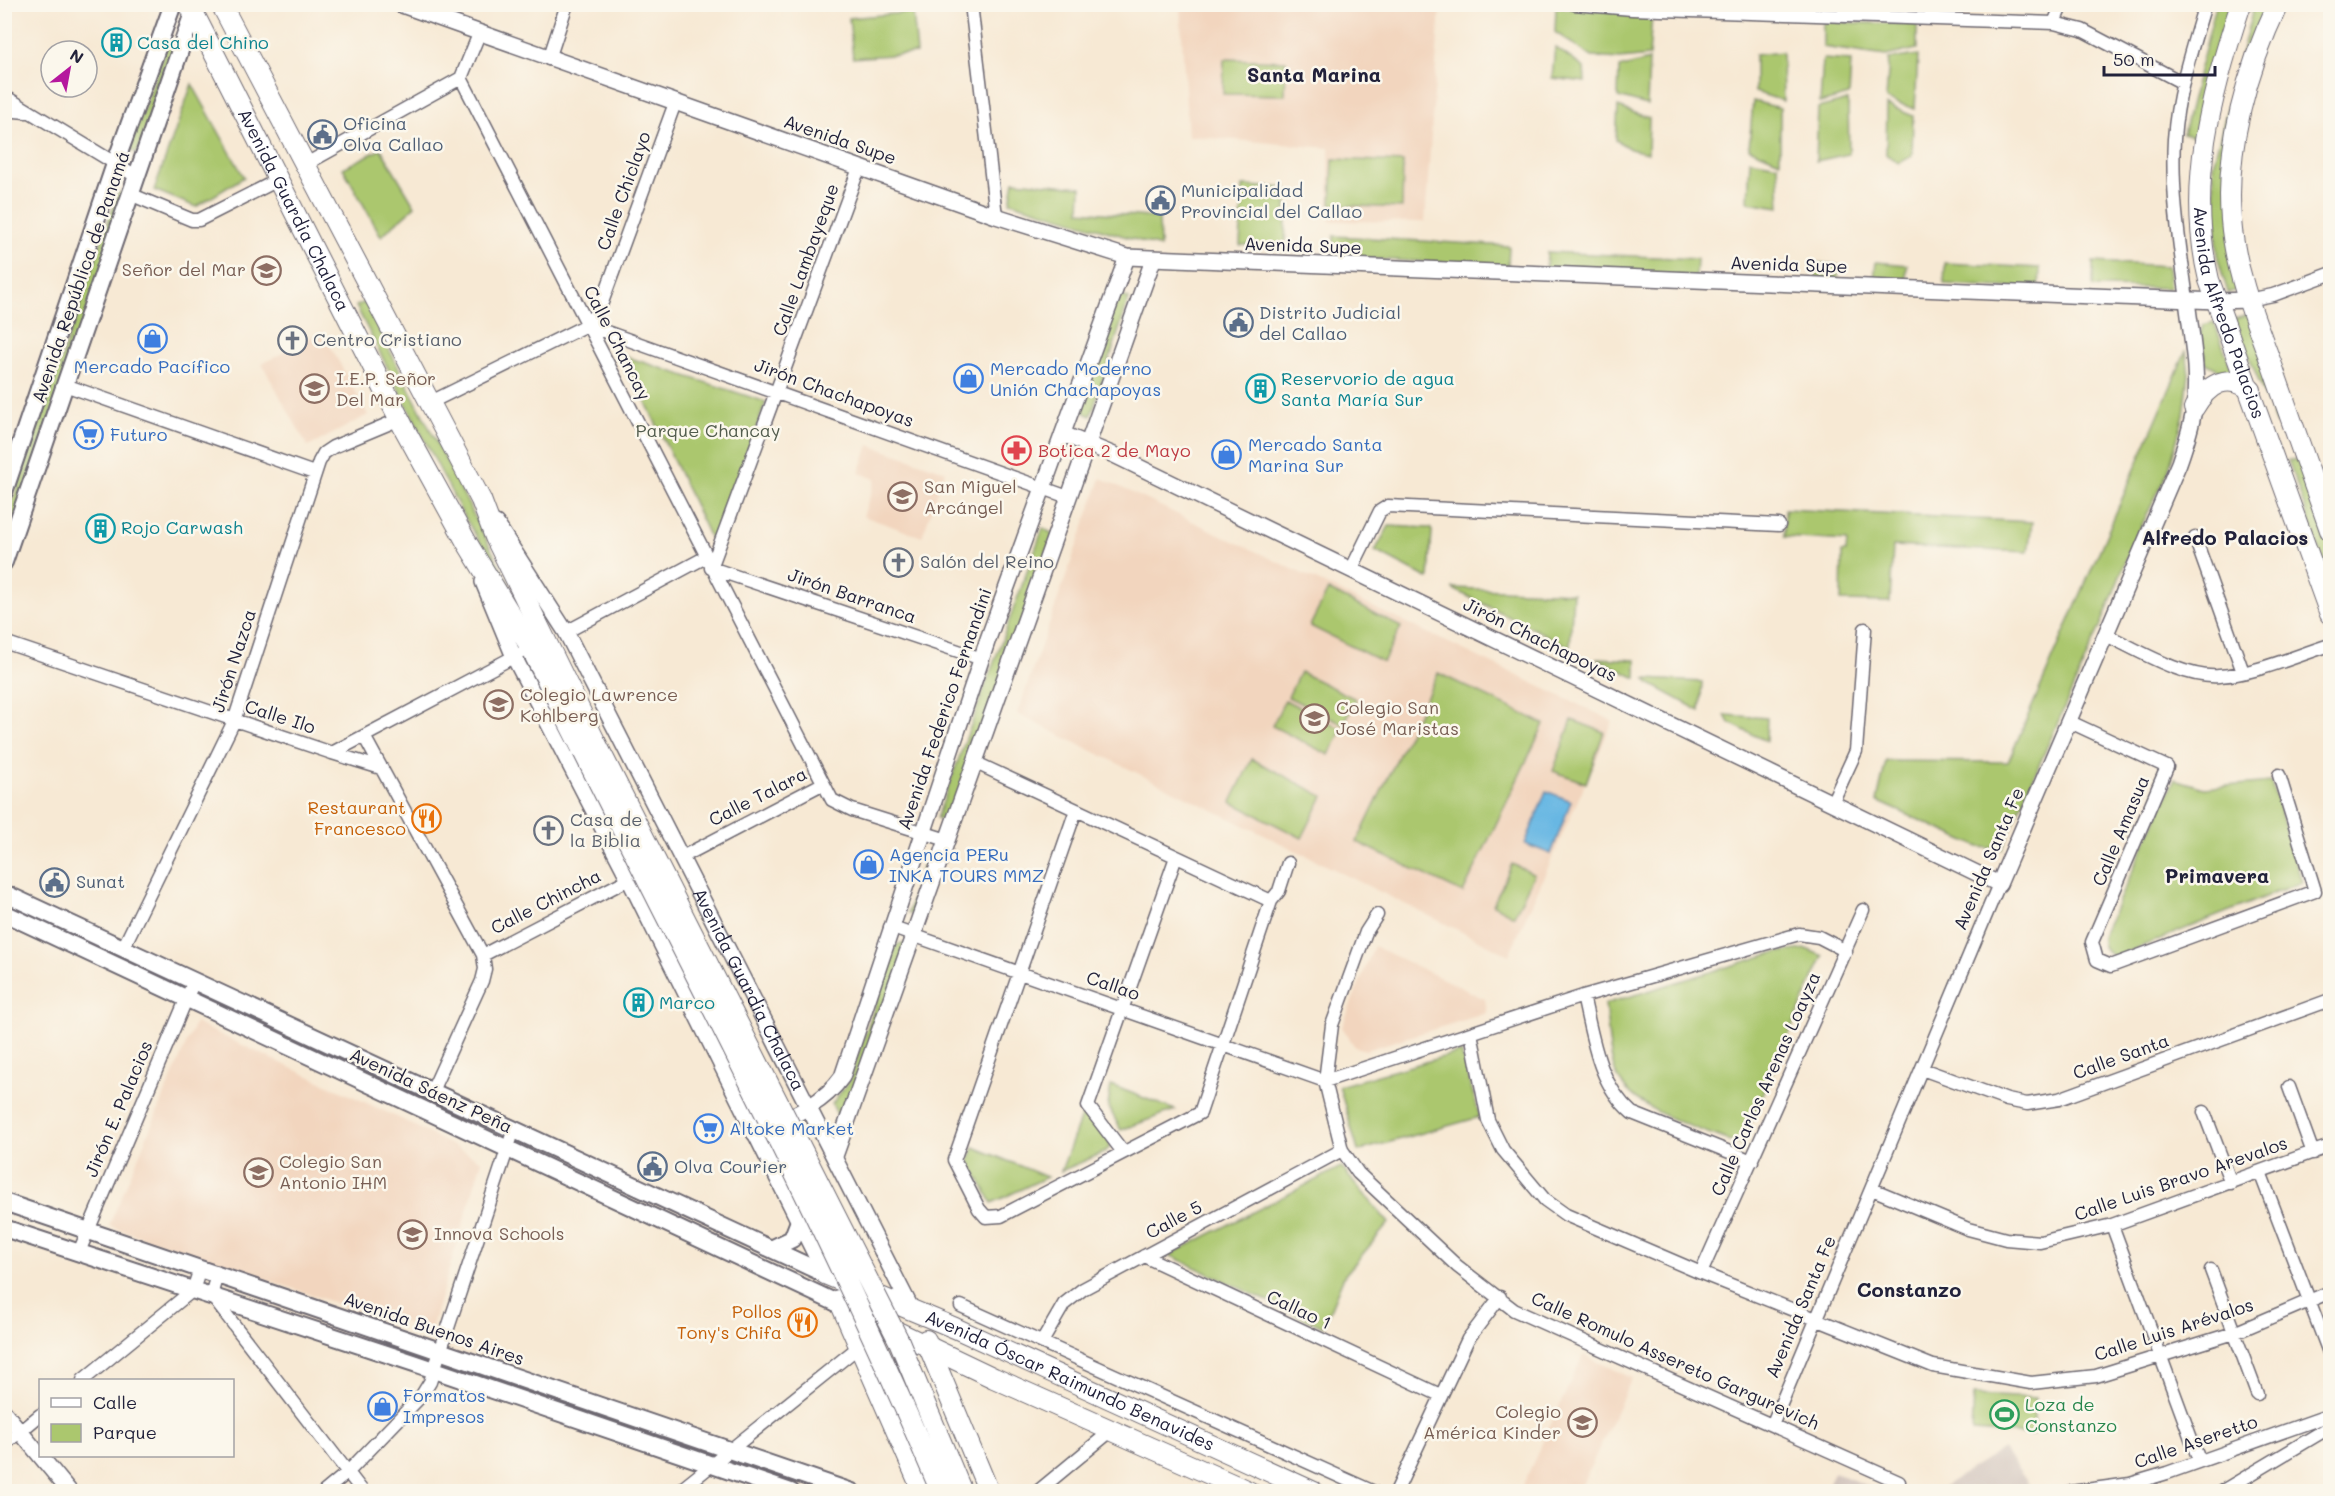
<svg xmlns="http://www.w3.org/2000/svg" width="2335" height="1496" font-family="Mali,sans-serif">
<rect width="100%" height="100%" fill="#fbf7ec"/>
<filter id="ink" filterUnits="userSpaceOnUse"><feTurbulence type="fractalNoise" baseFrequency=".0167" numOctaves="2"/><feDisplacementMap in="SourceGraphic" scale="12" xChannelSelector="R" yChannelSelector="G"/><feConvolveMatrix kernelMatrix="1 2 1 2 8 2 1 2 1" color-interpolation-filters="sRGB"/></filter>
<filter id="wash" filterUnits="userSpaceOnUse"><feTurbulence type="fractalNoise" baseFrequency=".008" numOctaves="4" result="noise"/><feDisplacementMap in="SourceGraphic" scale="24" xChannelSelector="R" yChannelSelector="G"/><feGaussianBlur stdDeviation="1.35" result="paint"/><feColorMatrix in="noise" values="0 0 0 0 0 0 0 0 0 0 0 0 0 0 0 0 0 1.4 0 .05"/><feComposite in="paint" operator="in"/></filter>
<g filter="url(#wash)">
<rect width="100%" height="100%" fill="#f7e9d4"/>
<path fill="#f2d5be" d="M1383,4l57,4 -15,214 -96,-1v-73l-141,-12 -8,-131z
M322,331l46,84 -60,32 -46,-83z
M869,445l76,26 -23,66 -59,-21 13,-37 -17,-6z
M1101,478l512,243 -104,234 -492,-241z
M1374,946l111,53 2,14 -121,37 -11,-3 -13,-20z
M195,1023l204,95 83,43 -51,168 -87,-23 -235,-80z
M1583,1355l49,23 -53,113h-59z"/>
<path fill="#cfc1ba" d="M2003,1449l31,42h-98z
M1834,1472l45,19h-54z"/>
<path fill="#abc76e" stroke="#667454" stroke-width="1.5" d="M1709,5h189l-5,7z
M2216,5h17l-34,134 -16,-5z
M2254,5h10l-36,156 14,127 -14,5 -10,-34 -5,-95z
M1556,8l96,6 -3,42 -29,3 -28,-2 -37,-25z
M913,12l4,41 -64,5 -4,-40z
M1823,22l94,2v25l-31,7 -63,-9z
M169,39l6,9 -38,105 -8,-3z
M1555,47l29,21 1,14 -33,-4z
M1782,52l1,49 -28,-9v-37z
M1918,55l-3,54 -29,-10 3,-40z
M1224,59l62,2 -1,34 -62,-1z
M1823,59l28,2 -2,34 -29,8z
M1649,60l-2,45 -29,-8 1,-29z
M192,84l52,93 -48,30 -42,-17z
M1848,100l1,54 -33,7 2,-53z
M1753,101l27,7v53l-31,-13z
M1887,105l26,11 -1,40 -13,7 -13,-9z
M1618,107l31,11 -1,35 -18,-4 -14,-9z
M381,149l34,57 -34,30 -38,-68z
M1333,159l70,3 -1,46 -71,-3z
M1750,160l28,5 2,42 -32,-5z
M1014,181l67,6 -1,24 79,7 1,29 -150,-45z
M1243,186l44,2 -2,59 -45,-2z
M118,192l9,3 -122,352v-23z
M1334,236l175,10 -1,20 -175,-9z
M1547,252l150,7 -1,18 -150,-8z
M1876,262l31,3 -1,16 -32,-3z
M2093,262l75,4 2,22 -77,-1z
M1817,263l22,2 -1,14 -22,-2z
M1945,263l95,5 -1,21 -95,-5z
M1119,295l10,4 -38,117 -16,-8z
M365,302l144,282 -2,2 -45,-73 -106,-207z
M2249,315l39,104 -12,5 -42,-105z
M2214,322l18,48 -8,3 -18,-10 -6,-29 3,-9z
M2186,351l3,23 -5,41 -16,57 -36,73 -29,75 -101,229 -23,-2 -102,-46 9,-40 122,1z
M624,356l142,46 -53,142z
M2288,460h13l29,83v38z
M1785,509l247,13 -4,30 -135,-6 -3,56 -49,-1 1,-49h4l1,-11 -63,-4z
M1389,526l41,2 2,3 -3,48 -54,-28z
M1043,528l10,6 -103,288 -13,-4z
M1453,588l120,5 -3,54 -117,-58z
M1328,590l73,37 -18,35 -73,-36z
M1596,658l40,2v18z
M1300,672l56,27 -12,26 -56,-28z
M1438,673l106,51 -81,169 -106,-51z
M1646,679l56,3 -2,29 -50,-27z
M1285,700l57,29 -13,26 -57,-29z
M1725,715l42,3 -1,23 -37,-18z
M1572,720l32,12 -18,51 -33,-12z
M1252,759l71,37 -21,42 -71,-36z
M2175,779l29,9 67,-6 31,100 -187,75c-9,-5 -14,-9 -13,-20z
M924,862l10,8 -13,48 -13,-5z
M1512,864l22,10 -20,42 -21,-11z
M901,943l6,3 -63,182 -12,-24 17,-23 47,-136z
M1806,949l17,7 -82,189c-37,-15 -115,-34 -127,-77 -6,-20 -6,-44 -9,-64l168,-51z
M1461,1052l19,65 -122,34 -19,-65z
M1111,1085l64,25 -54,20 -13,-24z
M1082,1114l27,24 1,9 -5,5 -44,19z
M974,1147l73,30 -55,26 -23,-43z
M1341,1167l48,56 -45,53 -21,51 -154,-72z
M1974,1395l61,3 -2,37 -61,-4z"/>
<path fill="#68b7e3" stroke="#456c8f" stroke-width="1.5" d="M1546,791l25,10 -20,53 -26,-10z"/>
</g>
<g filter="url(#ink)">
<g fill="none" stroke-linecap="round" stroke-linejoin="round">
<defs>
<path id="minor" d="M971,4l25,212
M1574,4l58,5 422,14 28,7 101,53
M2054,23l8,-19
M549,59l18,-55
M461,78l371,722 20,10 95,30
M4,96l132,80
M4,110l22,2
M306,164l155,-86 18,-44
M859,168l-148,400 271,91
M130,194l62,26h7l79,-40
M2187,300c-7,-53 -16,-107 -13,-161 3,-46 18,-91 31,-135
M2248,300l25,-5 57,-21
M587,325l481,172
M65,385l249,88
M429,403l158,-78 13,-17 75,-205
M2195,538l48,134
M1351,570l29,-59 8,-5 391,19
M566,632l140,-75
M2106,635c30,14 78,44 113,41 37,-2 76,-20 111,-31
M4,642l328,111 189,-100
M2068,721l99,46 -75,175 5,18 14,6 204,-75 -36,-116
M364,736l119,219
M332,753l49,15
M974,762l297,139
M1832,803l24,-52 9,-122
M1076,810l-122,350 25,49 7,8 15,-1 199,-103 71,-212 8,-10 9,-28
M682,857l140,-73
M1377,915l-11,17 -34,93 -7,56 17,69 16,23 99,93 57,44 385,172
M890,927l435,154 258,-85 216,-62 20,3 27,14
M123,948l111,-227 85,-259 5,-9 9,-6 67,-28
M1583,996c10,42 15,88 49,117l120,48
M1471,1033l17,87 15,30 42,50 21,15 135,58 232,93 98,17 65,-7 138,-43 96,-41
M1922,1069l85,31 20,4 32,-5 271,-99
M2289,1087l24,66
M432,1091l50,-110 3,-12 -2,-14 146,-76
M2204,1112l27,71
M1123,1152l-35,-46 88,-249
M2260,1172l70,183
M1872,1189l96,40 38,10 34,3 72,-17 218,-79
M2112,1225l87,235
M79,1252l115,-271
M1144,1256l296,139
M2211,1270l46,124
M1701,1273l162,-363
M217,1275l-6,20 152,197
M961,1306l413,186
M1042,1342l22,-38 19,-15 259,-139
M83,1380l110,-90 7,-21
M1773,1423l226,-539
M4,1445l36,-30
M324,1492l24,-20 74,-77 8,-13 84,-253
M678,1492l183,-147
M1037,1492l75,-62
M1396,1492l72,-153 32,-42
M2071,1492l59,-8 37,-11 163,-58
M2221,1492l109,-65"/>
<g id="tertiary">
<path d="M399,4l597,212 131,41 1090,44 31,-1"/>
<path d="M1063,434l51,21 885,429 180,-421c6,-18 13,-36 15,-55 5,-36 -3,-73 -7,-108"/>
<path id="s1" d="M496,523l70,109 346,678"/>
<path d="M483,582l31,75 115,222 196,395"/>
<path d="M754,1133c33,-15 67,-26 88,-56l146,-438 139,-382"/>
<path d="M835,1156l318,-896"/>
<path d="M4,1412l66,80"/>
</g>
<path id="secondary" d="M4,492l111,-328 58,-160
M4,562l192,-558
M4,893l821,381
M4,913l837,392
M4,1202l848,290
M4,1228l410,135 377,129
M771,1249l21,-10 7,-18"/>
<g id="primary">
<path id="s2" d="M189,4l216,426 62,113 64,105 52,103"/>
<path d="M221,4l260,496 14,37 100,204"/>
<path id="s3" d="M2241,4c-30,90 -55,181 -32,276l121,334"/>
<path d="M2278,4c-31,65 -53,144 -47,216 4,51 24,100 42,148 19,54 38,108 57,162"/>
<path d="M2194,408c14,-24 33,-36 57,-18"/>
<path id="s4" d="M825,1274l130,54 359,164"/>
<path d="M839,1300l84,192"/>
<path d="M841,1305l153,73 256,114"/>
<path d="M926,1340l63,152"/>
</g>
</defs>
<use href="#minor" stroke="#6d6871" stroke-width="15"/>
<use href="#tertiary" stroke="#6d6871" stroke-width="18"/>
<use href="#secondary" stroke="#6d6871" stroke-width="20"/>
<use href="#primary" stroke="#6d6871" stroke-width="22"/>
<use href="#minor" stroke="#fff" stroke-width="12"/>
<use href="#tertiary" stroke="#fff" stroke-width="15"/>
<use href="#secondary" stroke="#fff" stroke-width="16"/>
<use href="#primary" stroke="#fff" stroke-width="20"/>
<defs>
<path id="primary-bridge" d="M595,741l304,600 63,151
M583,751c122,245 251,488 358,741"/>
</defs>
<use href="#primary-bridge" stroke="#6d6871" stroke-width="22" stroke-linecap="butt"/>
<use href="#primary-bridge" stroke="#fff" stroke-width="20"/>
</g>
</g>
<defs>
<symbol id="building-ring" viewBox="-11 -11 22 22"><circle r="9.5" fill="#fbf7ec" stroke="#0f9aa8" stroke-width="1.5"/><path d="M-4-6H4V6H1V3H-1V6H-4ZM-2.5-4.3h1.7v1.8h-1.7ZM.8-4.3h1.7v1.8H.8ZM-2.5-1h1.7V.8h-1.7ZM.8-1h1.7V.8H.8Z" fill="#0f9aa8"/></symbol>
<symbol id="civic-ring" viewBox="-11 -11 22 22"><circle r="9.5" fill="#fbf7ec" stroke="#5c6f8a" stroke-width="1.5"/><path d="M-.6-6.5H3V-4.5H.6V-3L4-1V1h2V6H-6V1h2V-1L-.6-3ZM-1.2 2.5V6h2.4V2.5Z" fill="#5c6f8a"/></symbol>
<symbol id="school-ring" viewBox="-11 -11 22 22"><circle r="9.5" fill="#fbf7ec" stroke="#8d6e63" stroke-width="1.5"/><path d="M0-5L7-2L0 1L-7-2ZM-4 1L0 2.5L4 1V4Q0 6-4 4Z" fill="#8d6e63"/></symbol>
<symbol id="shop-ring" viewBox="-11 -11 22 22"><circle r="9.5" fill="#fbf7ec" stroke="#3f7fe0" stroke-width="1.5"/><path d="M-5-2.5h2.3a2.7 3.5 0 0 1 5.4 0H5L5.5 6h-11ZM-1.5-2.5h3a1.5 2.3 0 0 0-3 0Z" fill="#3f7fe0"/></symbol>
<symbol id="church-ring" viewBox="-11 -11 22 22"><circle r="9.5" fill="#fbf7ec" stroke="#6b7280" stroke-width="1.5"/><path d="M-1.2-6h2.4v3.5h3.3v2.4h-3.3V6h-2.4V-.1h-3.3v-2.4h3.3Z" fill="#6b7280"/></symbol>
<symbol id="supermarket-ring" viewBox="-11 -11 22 22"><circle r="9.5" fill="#fbf7ec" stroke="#3f7fe0" stroke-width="1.5"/><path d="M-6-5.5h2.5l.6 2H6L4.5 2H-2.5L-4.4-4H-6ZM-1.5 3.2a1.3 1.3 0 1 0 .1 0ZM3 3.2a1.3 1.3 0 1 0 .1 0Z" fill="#3f7fe0"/></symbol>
<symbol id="pharmacy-ring" viewBox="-11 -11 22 22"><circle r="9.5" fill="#fbf7ec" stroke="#e0444e" stroke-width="1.5"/><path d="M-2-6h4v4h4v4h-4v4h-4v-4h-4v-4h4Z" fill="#e0444e"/></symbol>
<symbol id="restaurant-ring" viewBox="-11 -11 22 22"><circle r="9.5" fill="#fbf7ec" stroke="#e8710a" stroke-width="1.5"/><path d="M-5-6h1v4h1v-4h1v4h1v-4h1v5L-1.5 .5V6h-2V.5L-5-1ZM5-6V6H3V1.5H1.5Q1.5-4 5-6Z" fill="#e8710a"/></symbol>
<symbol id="university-ring" viewBox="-11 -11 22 22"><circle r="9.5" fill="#fbf7ec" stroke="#8d6e63" stroke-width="1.5"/><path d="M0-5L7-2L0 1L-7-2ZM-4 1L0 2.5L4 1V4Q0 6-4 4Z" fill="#8d6e63"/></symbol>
<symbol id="stadium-ring" viewBox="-11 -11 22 22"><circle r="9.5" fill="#fbf7ec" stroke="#2e9e5b" stroke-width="1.5"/><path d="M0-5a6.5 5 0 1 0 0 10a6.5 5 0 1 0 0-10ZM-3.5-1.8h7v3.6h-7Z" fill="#2e9e5b"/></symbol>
</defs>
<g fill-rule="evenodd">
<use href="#building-ring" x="100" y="26" width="33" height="33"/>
<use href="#civic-ring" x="306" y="118" width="33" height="33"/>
<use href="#civic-ring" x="1144" y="184" width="33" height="33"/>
<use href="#school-ring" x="250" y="254" width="33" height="33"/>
<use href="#civic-ring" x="1222" y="306" width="33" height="33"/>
<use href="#shop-ring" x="136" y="322" width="33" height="33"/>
<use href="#church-ring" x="276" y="324" width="33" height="33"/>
<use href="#shop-ring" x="952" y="362" width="33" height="33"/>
<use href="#school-ring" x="298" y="372" width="33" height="33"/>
<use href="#building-ring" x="1244" y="372" width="33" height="33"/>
<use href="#supermarket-ring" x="72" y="418" width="33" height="33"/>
<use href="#pharmacy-ring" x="1000" y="434" width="33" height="33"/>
<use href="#shop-ring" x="1210" y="438" width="33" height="33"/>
<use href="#school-ring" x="886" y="480" width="33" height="33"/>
<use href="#building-ring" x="84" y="512" width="33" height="33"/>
<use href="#church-ring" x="882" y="546" width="33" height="33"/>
<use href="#school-ring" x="482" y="688" width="33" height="33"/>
<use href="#school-ring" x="1298" y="702" width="33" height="33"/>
<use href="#restaurant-ring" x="410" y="802" width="33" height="33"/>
<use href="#church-ring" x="532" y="814" width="33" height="33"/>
<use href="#shop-ring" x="852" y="848" width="33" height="33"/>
<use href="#civic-ring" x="38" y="866" width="33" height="33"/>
<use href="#building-ring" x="622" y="986" width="33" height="33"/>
<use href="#supermarket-ring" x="692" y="1112" width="33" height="33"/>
<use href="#civic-ring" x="636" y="1150" width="33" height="33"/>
<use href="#university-ring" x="242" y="1156" width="33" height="33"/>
<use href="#school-ring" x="396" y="1218" width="33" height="33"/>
<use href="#restaurant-ring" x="786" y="1306" width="33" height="33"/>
<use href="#shop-ring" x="366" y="1390" width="33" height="33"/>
<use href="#stadium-ring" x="1988" y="1398" width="33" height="33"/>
<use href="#school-ring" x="1566" y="1406" width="33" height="33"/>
</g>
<g text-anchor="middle" stroke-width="5" stroke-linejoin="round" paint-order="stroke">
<g font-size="18" fill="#0d838f" stroke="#fbf7ec" text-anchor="start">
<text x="137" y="49">Casa del Chino</text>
<text x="1281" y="385">Reservorio de agua<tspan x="1281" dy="21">Santa María Sur</tspan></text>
<text x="121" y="534">Rojo Carwash</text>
<text x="659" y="1009">Marco</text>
</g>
<g font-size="18" fill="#4e5e75" stroke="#fbf7ec" text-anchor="start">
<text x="343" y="130">Oficina<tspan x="343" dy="21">Olva Callao</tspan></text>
<text x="1181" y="197">Municipalidad<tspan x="1181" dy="21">Provincial del Callao</tspan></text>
<text x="1259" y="319">Distrito Judicial<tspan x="1259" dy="21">del Callao</tspan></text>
<text x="76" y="888">Sunat</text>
<text x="674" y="1173">Olva Courier</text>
</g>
<g font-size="18" fill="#22223b" stroke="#fbf7ec">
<text transform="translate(840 140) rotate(19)" y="6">Avenida Supe</text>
<text transform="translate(624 191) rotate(-70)" y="6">Calle Chiclayo</text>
<text dy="6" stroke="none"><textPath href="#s2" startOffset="231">Avenida Guardia Chalaca</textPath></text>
<text transform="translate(1303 246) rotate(2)" y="6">Avenida Supe</text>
<text transform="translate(806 260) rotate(-70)" y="6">Calle Lambayeque</text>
<text transform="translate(1789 265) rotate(2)" y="6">Avenida Supe</text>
<text transform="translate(81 277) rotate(-71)" y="6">Avenida República de Panamá</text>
<text dy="6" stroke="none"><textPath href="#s3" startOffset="318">Avenida Alfredo Palacios</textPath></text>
<text transform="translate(617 343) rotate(63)" y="6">Calle Chancay</text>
<text transform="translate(834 393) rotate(20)" y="6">Jirón Chachapoyas</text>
<text transform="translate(852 596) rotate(19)" y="6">Jirón Barranca</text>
<text transform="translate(1540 640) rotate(26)" y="6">Jirón Chachapoyas</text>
<text transform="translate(234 661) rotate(-72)" y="6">Jirón Nazca</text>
<text transform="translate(945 709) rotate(-71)" y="6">Avenida Federico Fernandini</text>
<text transform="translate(280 717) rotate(18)" y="6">Calle Ilo</text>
<text transform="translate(758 797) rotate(-27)" y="6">Calle Talara</text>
<text transform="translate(2121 831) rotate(-67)" y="6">Calle Amasua</text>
<text transform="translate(1989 859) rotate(-67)" y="6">Avenida Santa Fe</text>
<text transform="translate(546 902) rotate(-27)" y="6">Calle Chincha</text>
<text transform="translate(1113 986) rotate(19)" y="6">Callao</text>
<text dy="6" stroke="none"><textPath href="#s1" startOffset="531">Avenida Guardia Chalaca</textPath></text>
<text transform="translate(2121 1057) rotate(-20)" y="6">Calle Santa</text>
<text transform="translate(1766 1084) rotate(-66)" y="6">Calle Carlos Arenas Loayza</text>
<text transform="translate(431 1091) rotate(25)" y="6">Avenida Sáenz Peña</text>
<text transform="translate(119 1109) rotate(-67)" y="6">Jirón E. Palacios</text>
<text transform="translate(2181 1179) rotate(-19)" y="6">Calle Luis Bravo Arevalos</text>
<text transform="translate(1174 1220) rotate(-28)" y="6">Calle 5</text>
<text transform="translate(1801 1307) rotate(-67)" y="6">Avenida Santa Fe</text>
<text transform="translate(1299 1310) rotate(25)" y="6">Callao 1</text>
<text transform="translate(434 1329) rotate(19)" y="6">Avenida Buenos Aires</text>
<text transform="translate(2174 1330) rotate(-18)" y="6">Calle Luis Arévalos</text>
<text transform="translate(1675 1361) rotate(24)" y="6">Calle Romulo Assereto Gargurevich</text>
<text dy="6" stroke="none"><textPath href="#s4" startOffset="267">Avenida Óscar Raimundo Benavides</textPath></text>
<text transform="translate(2196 1442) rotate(-19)" y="6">Calle Aseretto</text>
</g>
<g font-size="18" fill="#785e54" stroke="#fbf7ec" text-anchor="start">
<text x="246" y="276" text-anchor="end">Señor del Mar</text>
<text x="336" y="385">I.E.P. Señor<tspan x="336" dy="21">Del Mar</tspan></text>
<text x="924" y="493">San Miguel<tspan x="924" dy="21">Arcángel</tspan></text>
<text x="520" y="701">Colegio Lawrence<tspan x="520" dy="21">Kohlberg</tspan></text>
<text x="1336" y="714">Colegio San<tspan x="1336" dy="21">José Maristas</tspan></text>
<text x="279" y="1168">Colegio San<tspan x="279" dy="21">Antonio IHM</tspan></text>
<text x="434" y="1240">Innova Schools</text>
<text x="1561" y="1418" text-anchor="end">Colegio<tspan x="1561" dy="21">América Kinder</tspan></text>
</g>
<g font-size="18" fill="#5b616d" stroke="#fbf7ec" text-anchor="start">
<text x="313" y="346">Centro Cristiano</text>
<text x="920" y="568">Salón del Reino</text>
<text x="570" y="826">Casa de<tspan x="570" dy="21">la Biblia</tspan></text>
</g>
<g font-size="18" fill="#366cbe" stroke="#fbf7ec" text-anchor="start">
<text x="152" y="373" text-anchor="middle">Mercado Pacífico</text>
<text x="990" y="375">Mercado Moderno<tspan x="990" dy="21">Unión Chachapoyas</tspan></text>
<text x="110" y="441">Futuro</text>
<text x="1248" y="451">Mercado Santa<tspan x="1248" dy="21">Marina Sur</tspan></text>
<text x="889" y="861">Agencia PERu<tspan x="889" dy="21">INKA TOURS MMZ</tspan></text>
<text x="729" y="1135">Altoke Market</text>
<text x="403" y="1402">Formatos<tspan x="403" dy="21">Impresos</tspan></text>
</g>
<g font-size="18" fill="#525c4d" stroke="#fbf7ec">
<text x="708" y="437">Parque Chancay</text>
</g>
<g font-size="18" fill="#be3a42" stroke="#fbf7ec" text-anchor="start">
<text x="1038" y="457">Botica 2 de Mayo</text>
</g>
<g font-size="18" fill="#c56008" stroke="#fbf7ec" text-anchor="end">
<text x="406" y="814">Restaurant<tspan x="406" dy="21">Francesco</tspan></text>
<text x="782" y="1318">Pollos<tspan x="782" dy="21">Tony's Chifa</tspan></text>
</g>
<g font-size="18" fill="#27864d" stroke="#fbf7ec" text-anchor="start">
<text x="2025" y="1411">Loza de<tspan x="2025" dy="21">Constanzo</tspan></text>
</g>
<g font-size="20" font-weight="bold" fill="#22223b" stroke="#fbf7ec">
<text x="1314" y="82">Santa Marina</text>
<text x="2225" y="545">Alfredo Palacios</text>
<text x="2217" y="883">Primavera</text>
<text x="1909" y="1297">Constanzo</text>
</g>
</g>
<rect width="2335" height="1496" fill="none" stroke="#fbf7ec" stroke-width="24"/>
<rect x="39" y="1379" width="195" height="78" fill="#fbf7ec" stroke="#a4a2a5" stroke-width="1.5"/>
<rect x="51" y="1398" width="30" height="9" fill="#ffffff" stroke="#a4a2a5" stroke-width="1.5"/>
<text x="93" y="1409" font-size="18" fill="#22223b">Calle</text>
<rect x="51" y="1424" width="30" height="18" fill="#abc76e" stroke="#a4a2a5" stroke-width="1.5"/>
<text x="93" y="1439" font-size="18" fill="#22223b">Parque</text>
<g transform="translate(69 69) rotate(31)"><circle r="28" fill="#fbf7ec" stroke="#a4a2a5" stroke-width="1.5"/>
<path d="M0-4.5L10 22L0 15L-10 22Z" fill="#b5179e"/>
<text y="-9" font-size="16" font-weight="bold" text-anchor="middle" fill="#22223b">N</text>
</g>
<path d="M2104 66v9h111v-9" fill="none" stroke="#22223b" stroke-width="3"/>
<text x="2113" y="66" font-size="18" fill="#22223b" stroke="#fbf7ec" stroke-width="4.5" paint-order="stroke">50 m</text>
</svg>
